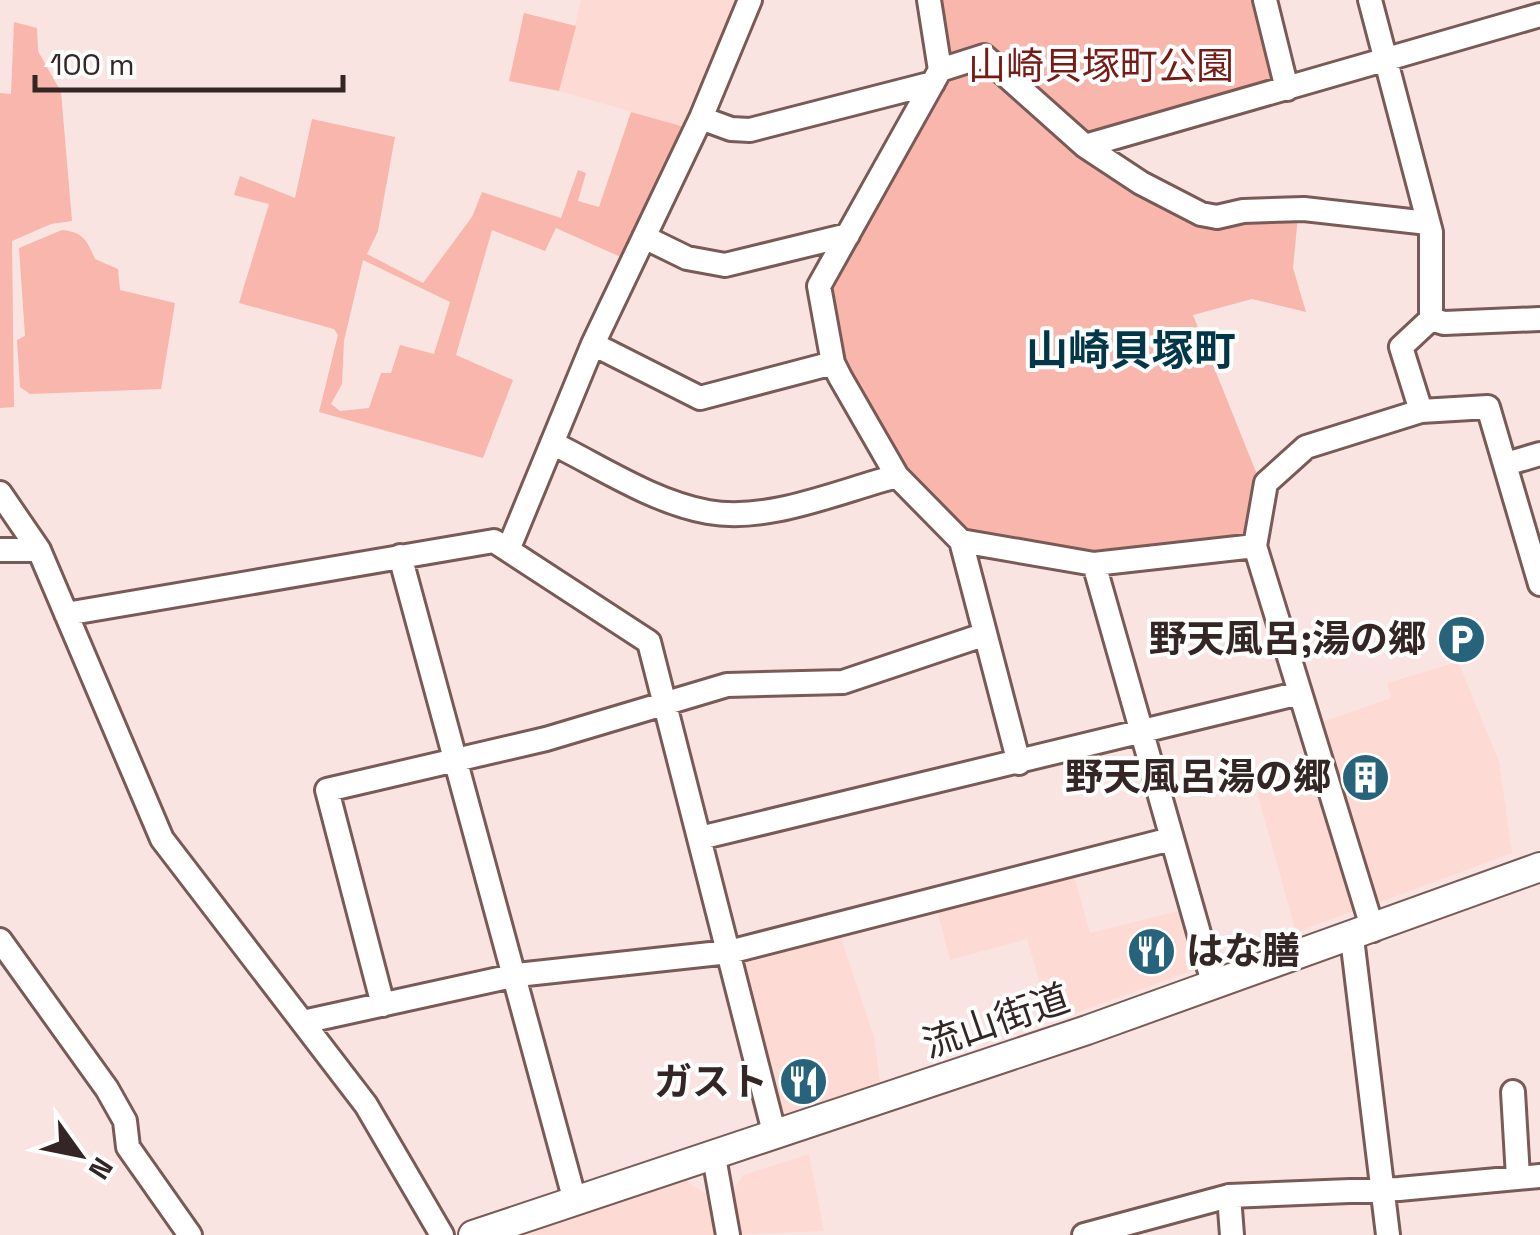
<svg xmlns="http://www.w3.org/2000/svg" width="1540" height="1235" font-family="'Space Grotesk','Noto Sans JP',sans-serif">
<rect width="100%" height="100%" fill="#fae4e1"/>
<path fill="#fddad4" d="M581,0h161l-54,128 -129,-37z
M1458,662l41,99 13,92 -137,51 -56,-181 72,-25 -4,-15z
M1316,774l41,136 -61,22 -39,-140z
M1074,875l16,58 96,-24 16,58 -151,55 -24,-83 -77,21 -13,-51z
M840,935l34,102 6,46 -99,35 -38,-151 5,-7z
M809,1154l15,77 -87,4 -6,-41 12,-19z
M683,1179l31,20 3,36h-191z"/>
<path fill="#f8b6ac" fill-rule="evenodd" d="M940,0h318l20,78 -5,8 -183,52 -103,-88 -31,7 -9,-5z
M524,13l52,13 -17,65 -50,-10z
M14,22l23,6 1,23 23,41 11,129 -21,3 -39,17 2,166 -14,1v-315l11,1z
M978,65l218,154 102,-3 -5,52 13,44 -54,-13 -59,16 65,162 -10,56 -6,5 -156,15 -124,-24 -58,-62 -62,-107 -12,-73 117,-209z
M631,112l57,16 -63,131 -69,-31 -11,23 -53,-21 -36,125 57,25 -30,78 -164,-46 19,-77 -4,-6 -95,-26 30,-99 -35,-9 6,-19 55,22 17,-79 83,18 -17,94 -11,23 56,29 49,-66 10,-25 79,26 17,-48 8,3 -8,28 21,6zM363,260l87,42 -16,52 -34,-9 -9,28h-10l-12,35 -29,3 -9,-7 11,-20 2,-43z
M62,230c21,2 25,10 33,29l23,10 2,21 55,13 -14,86 -131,5 -10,-7 -3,-47 8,-4 -6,-88z"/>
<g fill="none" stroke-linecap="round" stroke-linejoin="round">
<defs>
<path id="minor" d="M929,0l11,70
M1265,0l22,89
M1370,0l61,232v87l-30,28 20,64 -115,36 -40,36 -11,63 118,384
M701,118l30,11 19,1 183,-47
M1085,146l455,-131
M644,237l43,21 38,7 123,-30
M1431,319l13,4 96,-4
M593,344l107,54 133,-35
M1421,411l67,-4 52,177
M552,443c49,24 101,59 156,69 60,11 131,-21 189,-36
M1506,464l34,-10
M0,493l39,57 123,289 204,266 76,130
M961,541l58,222
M1255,546l-161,18 -133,-23 -64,-65 -57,-99 -7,-14 -14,-77 121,-216 44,-14 101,90 56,37 60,31 16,3 26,-6 61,-2 124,14
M0,550h39
M508,550l141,92 126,494
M400,556l175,645
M1094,564l120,422
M66,614l428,-73 14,9 85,-206 108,-226 49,-118
M700,838l600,-145
M1352,938l36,297
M0,940l107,149 18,32 3,26 62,88
M383,1005l-56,-215 219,-51 181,-54 116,-3 140,-47
M303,1022l214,-47 212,-23 442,-113
M1513,1092l5,85
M714,1157l14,78
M1229,1196l3,39
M1084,1235l145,-39 170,-7 141,-13"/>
<path id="tertiary" d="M473,1235l614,-205 453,-163"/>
</defs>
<use href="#minor" stroke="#785a56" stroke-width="28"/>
<use href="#tertiary" stroke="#785a56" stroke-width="32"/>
<use href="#minor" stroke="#fff" stroke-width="22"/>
<use href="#tertiary" stroke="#fff" stroke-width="28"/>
</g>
<defs>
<symbol id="parking-disc" viewBox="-11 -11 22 22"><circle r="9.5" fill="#27647b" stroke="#fff"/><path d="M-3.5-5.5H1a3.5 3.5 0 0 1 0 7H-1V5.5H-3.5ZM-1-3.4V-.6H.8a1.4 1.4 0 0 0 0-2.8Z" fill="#fff"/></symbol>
<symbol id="building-disc" viewBox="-11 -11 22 22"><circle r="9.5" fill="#27647b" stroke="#fff"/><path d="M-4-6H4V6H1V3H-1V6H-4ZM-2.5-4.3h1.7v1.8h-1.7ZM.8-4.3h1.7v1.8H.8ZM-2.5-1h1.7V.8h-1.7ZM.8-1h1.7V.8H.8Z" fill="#fff"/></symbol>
<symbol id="restaurant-disc" viewBox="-11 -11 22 22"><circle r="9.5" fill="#27647b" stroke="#fff"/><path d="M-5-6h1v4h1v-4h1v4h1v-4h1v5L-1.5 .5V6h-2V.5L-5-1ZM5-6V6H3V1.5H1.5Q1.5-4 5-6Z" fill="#fff"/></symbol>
</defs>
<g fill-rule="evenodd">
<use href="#parking-disc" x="1434" y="612" width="55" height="55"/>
<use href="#building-disc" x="1338" y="750" width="55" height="55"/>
<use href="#restaurant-disc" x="1124" y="924" width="55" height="55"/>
<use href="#restaurant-disc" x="776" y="1054" width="55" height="55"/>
</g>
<g text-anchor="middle" stroke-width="8" stroke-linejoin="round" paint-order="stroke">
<g font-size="38" fill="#771b16" stroke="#fff">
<text x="1101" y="79">山崎貝塚町公園</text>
</g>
<g font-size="38" font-weight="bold" fill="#342624" stroke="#fff" text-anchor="end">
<text x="1426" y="652">野天風呂;湯の郷</text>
<text x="1331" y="790">野天風呂湯の郷</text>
<text x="1186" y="964" text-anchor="start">はな膳</text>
<text x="768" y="1095">ガスト</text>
</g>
<g font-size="38" fill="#342624" stroke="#fff">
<text transform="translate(996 1021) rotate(-19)" y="13">流山街道</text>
</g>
<g font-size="42" font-weight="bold" fill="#013749" stroke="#fff">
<text x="1131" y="365">山崎貝塚町</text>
</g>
</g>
<g transform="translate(80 1155) rotate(123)" stroke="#ffffff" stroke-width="8" paint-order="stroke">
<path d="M0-8L18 38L0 25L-18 38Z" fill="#342624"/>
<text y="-15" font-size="28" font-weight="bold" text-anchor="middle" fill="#342624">N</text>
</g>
<path d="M35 75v15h308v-15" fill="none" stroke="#342624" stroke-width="5"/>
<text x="50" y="75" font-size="30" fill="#342624" stroke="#ffffff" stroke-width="8" paint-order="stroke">100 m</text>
</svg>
